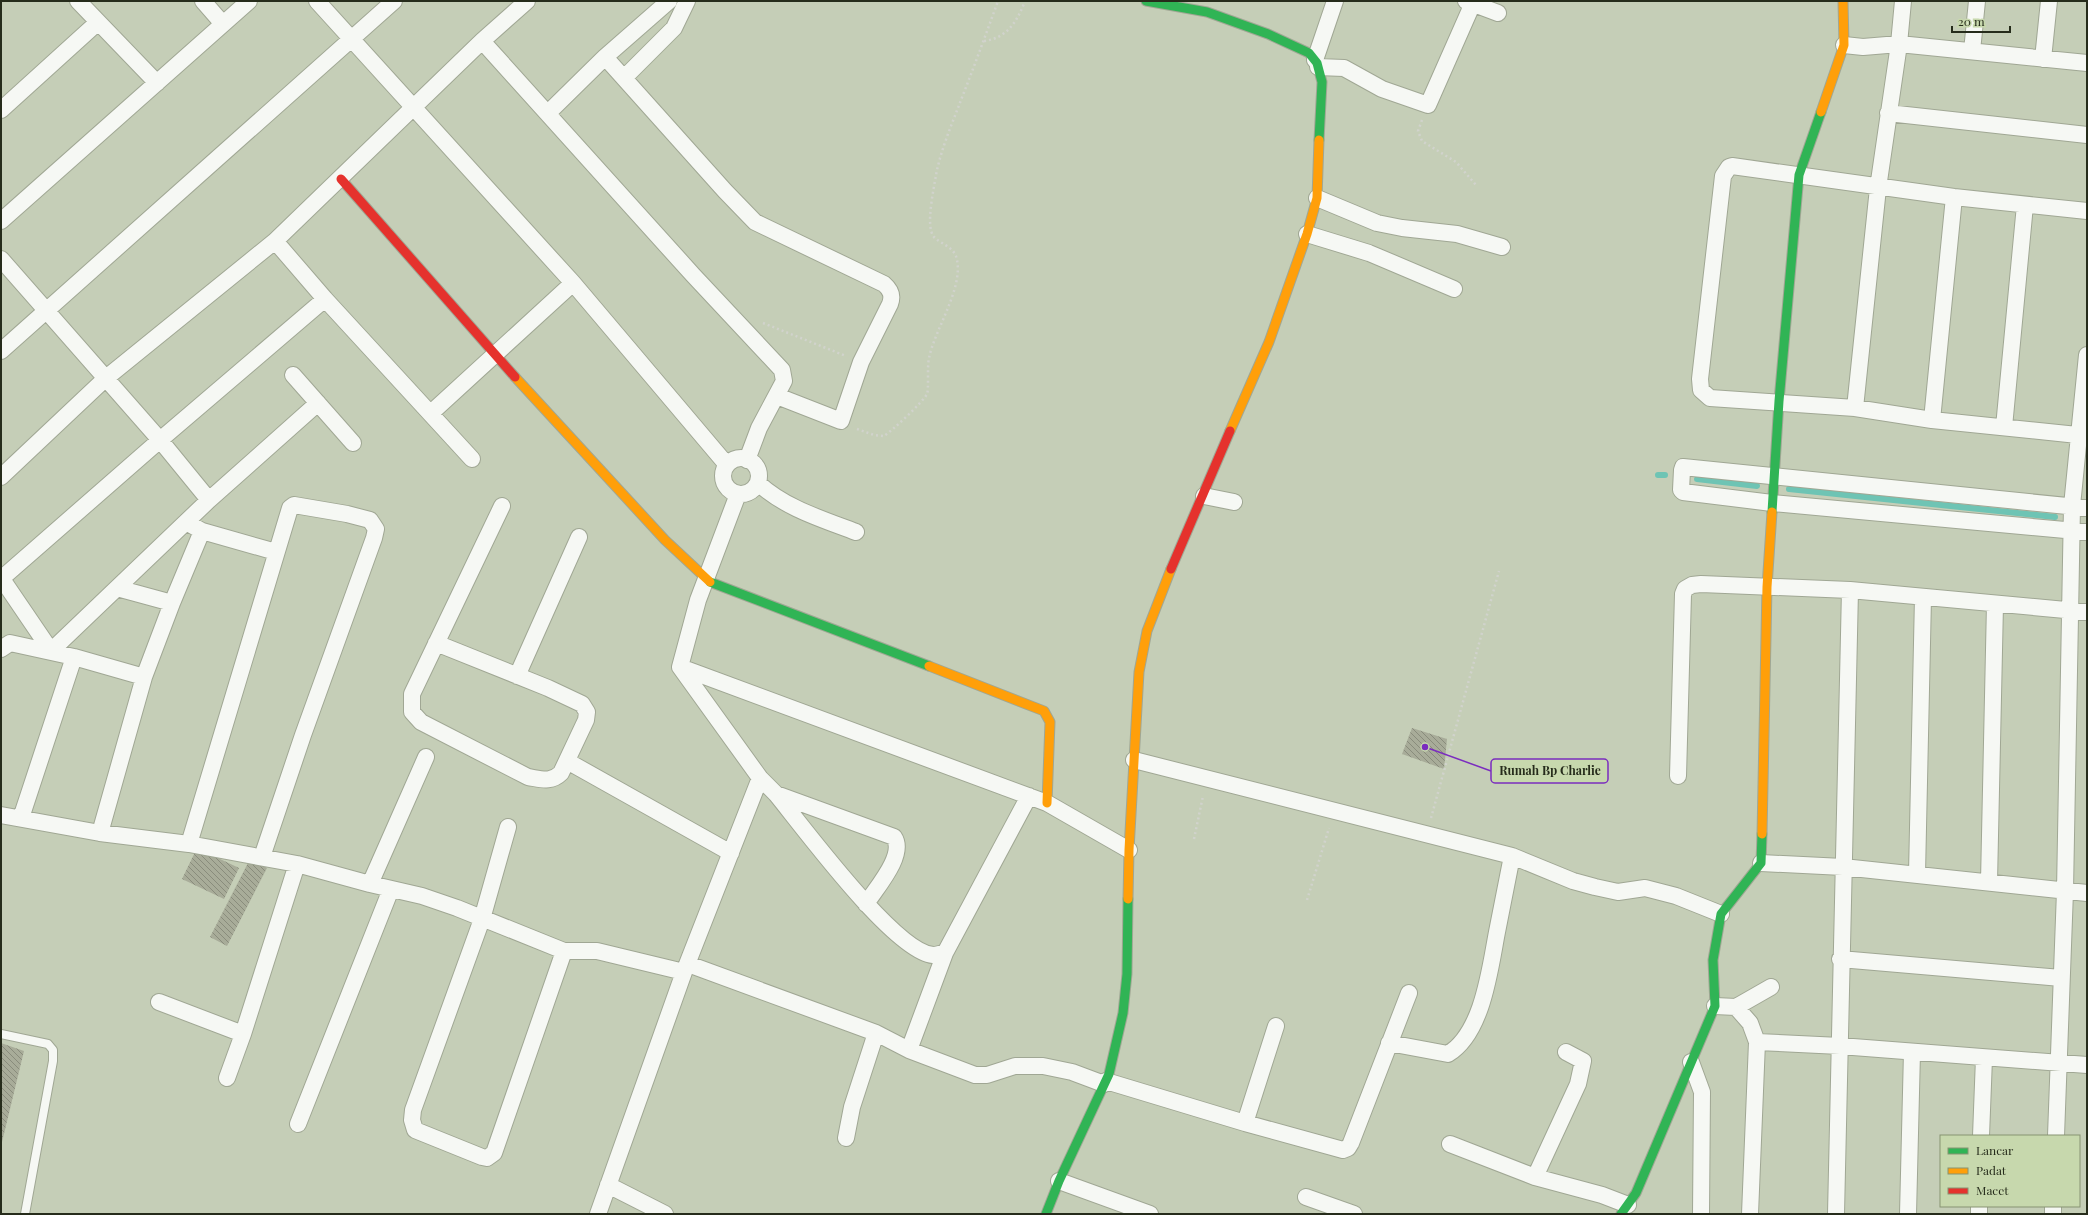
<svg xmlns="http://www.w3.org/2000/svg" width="2088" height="1215" font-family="'Playfair Display',serif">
<defs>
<pattern id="building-back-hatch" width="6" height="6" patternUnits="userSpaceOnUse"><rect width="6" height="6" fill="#a8ac99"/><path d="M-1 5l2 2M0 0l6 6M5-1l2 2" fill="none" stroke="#898c7c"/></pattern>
</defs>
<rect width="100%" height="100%" fill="#c5ceb7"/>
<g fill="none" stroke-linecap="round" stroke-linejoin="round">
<path stroke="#6ec4b4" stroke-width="6" d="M1658,475h7
M1697,479l60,7
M1789,489l266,28"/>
</g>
<path fill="url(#building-back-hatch)" d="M1412,728l35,11 -3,30 -42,-15z
M197,848l42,20 -15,31 -42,-20z
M250,859l17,9 -40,78 -17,-9z
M1,1043l23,8 -22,91h-1z"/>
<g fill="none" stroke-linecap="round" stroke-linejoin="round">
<defs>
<path id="lane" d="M1,1034l47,10 5,6v11l-28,153"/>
<path id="street" d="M78,1l79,82
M203,1l20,23
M317,1l256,282 154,182
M1466,1l32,12
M482,41l211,234 89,95 2,11 -25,47 -12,32
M1844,45l19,2 36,-3 188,19
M1972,51l5,-50
M605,57l120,134 30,31 129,62c7,6 9,12 6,20l-29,58 -20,59 -64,-25
M2043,59l6,-58
M1315,60l20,-59
M1318,67l26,1 38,21 46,16 45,-102
M625,77l49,-49 13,-27
M1,110l96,-87
M548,113l57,-56 64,-56
M1888,113l199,22
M1317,198l60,25 25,5 55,6 45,13
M2087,211l-133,-14 -222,-31 -3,1 -6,9 -23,203 1,11 9,8 145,10 77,12 155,16
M1,221l248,-220
M1307,234l62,19 85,36
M275,241l50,58 147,160
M1,259l159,181 49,60
M1,351l393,-350
M293,375l60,68
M1855,408l23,-220 21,-144 4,-43
M431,413l142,-130
M1932,420l22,-223
M2004,427l21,-222
M723 476a18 18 0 1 1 36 0a18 18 0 1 1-36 0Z
M1,477l105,-99 169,-137 207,-200 45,-40
M758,483c27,25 64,36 98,49
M738,494l-40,106 -18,67 80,111 16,16c27,33 119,158 157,161 4,0 9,-2 12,-2
M1204,496l30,6
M2087,508l-404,-41 -1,3 -1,20 2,2 89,11 315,29
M202,531l74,21
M1,579l159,-139 165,-141
M2,579l49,72 158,-151 109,-97
M172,603l30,-72 -16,-9
M436,643l112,45 34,16 5,8 -1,8 -25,53c-10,10 -20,6 -33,4l-107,-55 -9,-10v-18l90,-188
M1,649l9,-6 64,14 70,20
M680,667l367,136 82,47
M517,676l62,-139
M1134,760l378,96 61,25 22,6 23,5 27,-4 31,8 45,18
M567,761l164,92
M1678,776l5,-182 2,-5 7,-4 9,-1 149,6 237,22
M776,794l118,43c12,18 -18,51 -28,67
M1,815l99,18 89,11 108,20 73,20 52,12 35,12 107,43h33l87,21
M21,818l53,-161
M508,827l-26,92 -69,191 -1,10 3,10 67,27 5,1 7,-5 70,-202
M100,833l44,-156 28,-74 -55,-15
M189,844l101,-336 4,-3 53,9 23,6 6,9 -2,9 -71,197 -41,122
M1761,863l82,4 244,26
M1917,874l6,-277
M1989,882l6,-278
M370,884l56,-127
M1840,959l221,19
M688,964l188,69 33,17 66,25h12l28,-9h28l29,6 32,12
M159,1002l84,32
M1715,1006l21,1 14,16 7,19 -7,172
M1736,1007l35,-20
M1757,1042l83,4 247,19
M1389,1043l59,11c35,-21 42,-86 49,-122 5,-26 10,-51 15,-76
M909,1050l36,-97 84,-157
M1691,1062l11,30 -1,122
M227,1078l16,-44 54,-170
M1106,1081l139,42 98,27 5,-2 3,-5 58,-150
M1245,1123l31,-97
M298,1124l93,-235
M1981,1136l3,-78
M2056,1136l9,-245 7,-385 15,-151
M846,1138l6,-31 24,-74
M1450,1144l85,33 67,18 26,10
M1535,1177l43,-93 5,-23 -17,-9
M1059,1181l91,33
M608,1185l57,29
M1306,1197l48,17
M598,1214l86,-242 76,-194
M1836,1214l14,-624
M1908,1214l4,-162
M1979,1214v-8
M2053,1214v-8"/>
<path id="fast" d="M1146,1l61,11 61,22 41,19 8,10 5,19 -3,58
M1772,512l7,-111 20,-226 22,-63
M710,582l219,84
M1046,1214l13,-33 50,-107 14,-61 4,-39 1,-75
M1621,1214l15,-21 79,-187 -2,-46 8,-46 40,-51 1,-29"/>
<path id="slow" d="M1821,112l23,-67 -1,-44
M515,377l150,163 45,42
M1230,431l39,-89 38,-108 10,-36 2,-58
M929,666l115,45 6,11 -3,81
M1762,834l5,-247 5,-75
M1128,899l1,-49 10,-178 8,-41 24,-62"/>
<path id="jam" d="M341,179l174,198
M1171,569l59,-138"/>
</defs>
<use href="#lane" stroke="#a0a794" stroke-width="10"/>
<use href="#street" stroke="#a0a794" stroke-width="18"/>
<use href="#fast" stroke="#a0a794" stroke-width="11"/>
<use href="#slow" stroke="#a0a794" stroke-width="11"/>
<use href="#jam" stroke="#a0a794" stroke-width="11"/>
<path stroke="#d1d3cc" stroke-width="2.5" stroke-dasharray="2 3" stroke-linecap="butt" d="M984,41c23,-3 33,-19 41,-40
M1422,120l-4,11 4,10 34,21 20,23
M763,323l83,33
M857,429l17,6 10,1c9,-6 39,-34 43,-42 2,-4 0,-28 2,-36 6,-29 34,-69 28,-98 -2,-13 -15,-15 -23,-23 -9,-10 0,-49 2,-62 5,-26 16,-51 25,-75 13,-33 25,-66 37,-99
M1431,818l68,-247
M1194,839l9,-43
M1307,900l22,-72"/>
<use href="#lane" stroke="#f6f8f4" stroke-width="8"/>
<use href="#street" stroke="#f6f8f4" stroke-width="16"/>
<use href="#fast" stroke="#30b455" stroke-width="9"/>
<use href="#slow" stroke="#ff9f0a" stroke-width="9"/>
<use href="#jam" stroke="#e5322d" stroke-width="9"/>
</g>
<path fill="none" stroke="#7b2cbf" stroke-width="1.5" d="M1425 747L1491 771"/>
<circle fill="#7b2cbf" stroke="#c7d8ad" stroke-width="1.5" cx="1425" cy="747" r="4"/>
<rect fill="#c7d8ad" stroke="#7b2cbf" stroke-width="1.5" x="1491" y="759" width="117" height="24" rx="4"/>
<g font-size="12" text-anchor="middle" font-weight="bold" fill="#262c1b">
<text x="1550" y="775">Rumah Bp Charlie</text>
</g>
<rect width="2088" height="1215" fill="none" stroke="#262c1b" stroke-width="4"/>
<rect x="1940" y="1135" width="140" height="72" fill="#c7d8ad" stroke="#879373"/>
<rect x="1948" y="1148" width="20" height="6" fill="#30b455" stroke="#879373"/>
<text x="1976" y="1155" font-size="12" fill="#262c1b">Lancar</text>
<rect x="1948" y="1168" width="20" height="6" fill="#ff9f0a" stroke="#879373"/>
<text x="1976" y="1175" font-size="12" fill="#262c1b">Padat</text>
<rect x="1948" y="1188" width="20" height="6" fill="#e5322d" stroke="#879373"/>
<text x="1976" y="1195" font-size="12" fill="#262c1b">Macet</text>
<path d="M1952 26v6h58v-6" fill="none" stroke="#262c1b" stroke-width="2"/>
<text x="1958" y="26" font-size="12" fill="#262c1b" stroke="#c7d8ad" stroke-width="3" paint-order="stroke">20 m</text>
</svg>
